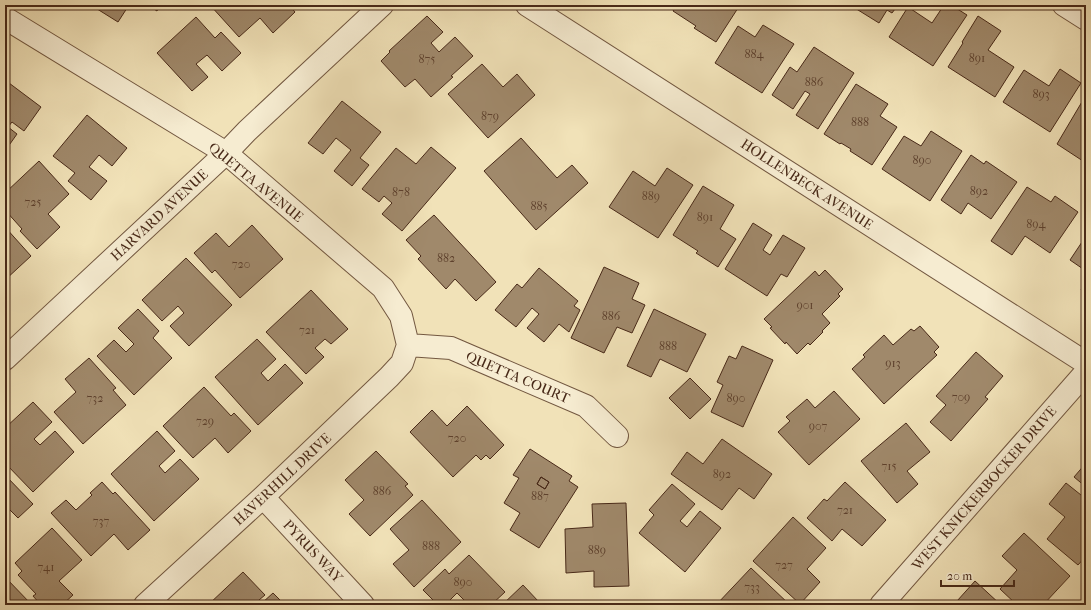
<svg xmlns="http://www.w3.org/2000/svg" width="1091" height="610" font-family="'IM FELL French Canon',serif">
<rect width="100%" height="100%" fill="#f1e2b8"/>
<filter id="stains"><feTurbulence type="fractalNoise" baseFrequency=".005" numOctaves="4"/><feColorMatrix values="0 0 0 0 .2 0 0 0 0 .09 0 0 0 0 .02 0 0 0 .5 -.17"/></filter>
<radialGradient id="worn" r=".72"><stop offset=".6" stop-color="#630" stop-opacity="0"/><stop offset="1" stop-color="#630" stop-opacity=".3"/></radialGradient>
<path fill="#a0896b" stroke="#482918" fill-rule="evenodd" d="M95,5h34l-11,17 -24,-15z
M148,5h12l-3,6z
M210,5h79l6,7 -22,21 -13,-15 -21,19z
M677,5h55l6,3 -22,34 -22,-14 2,-2 -23,-15z
M850,5h48l-6,8 -5,-3 -8,13z
M944,5h7l16,10 -34,51 -44,-29 19,-30 24,16z
M427,16l16,16 -12,11 8,9 16,-15 18,19 -22,20 2,1 -22,20 -16,-18 -10,8 -24,-26 9,-9 -1,-1z
M978,16l23,15 -13,19 26,17 -19,30 -47,-30 15,-24 -1,-1z
M196,17l19,21 6,-6 20,21 -19,18 -15,-16 -11,9 12,13 -16,14 -35,-38z
M763,25l31,19 -32,49 -47,-30 23,-37 17,11z
M814,47l40,26 -36,56 -22,-14 14,-21 -5,-3 -12,18 -21,-14 18,-28 7,5z
M482,64l21,23 14,-13 18,21 -47,43 -40,-44z
M1060,69l21,14 -31,49 -47,-30 21,-32 25,16z
M5,80l36,27 -17,24 -12,-9 -4,5 9,7 -12,17z
M856,84l32,20 -8,12 17,11 -25,38 -22,-14 1,-2 -10,-6 -1,1 -16,-10z
M1086,95v68l-29,-19z
M342,101l39,31 -21,26 9,7 -17,21 -18,-15 17,-21 -15,-12 -13,16 -15,-11z
M87,115l40,33 -15,18 -13,-11 -10,12 18,14 -16,19 -23,-19 7,-8 -22,-17z
M931,131l31,20 -32,50 -48,-32 22,-33 17,10z
M521,138l36,40 15,-13 16,18 -52,47 -52,-59z
M431,147l25,21 -54,63 -20,-17 10,-11 -8,-7 -5,6 -17,-13 34,-41 20,16z
M971,155l13,9 2,-3 31,21 -26,37 -23,-16 -7,11 -20,-14z
M39,161l30,33 -21,20 12,13 -23,22 -17,-18 2,-2 -17,-19v-17z
M667,168l26,17 -35,53 -49,-31 24,-36 22,15z
M703,186l31,19 -14,24 16,10 -18,28 -22,-14 2,-2 -25,-16z
M1027,187l24,15 4,-6 23,16 -28,41 -25,-17 -13,19 -21,-14z
M434,215l62,67 -20,19 -21,-22 -9,10 -28,-30 3,-3 -15,-16z
M753,223l19,12 -9,15 7,5 13,-20 22,13 -18,29 -6,-3 -14,22 -42,-27z
M252,225l31,34 -43,39 -25,-28 -3,3 -18,-20 22,-20 13,14z
M5,227l26,29 -26,24z
M1086,236v35l-16,-11z
M186,258l46,47 -43,41 -19,-20 14,-13 -6,-7 -16,15 -20,-21z
M604,267l35,16 -7,16 13,6 -13,28 -15,-6 -13,26 -33,-15z
M539,268l39,33 -4,5 6,4 -11,22 -10,-8 -15,18 -17,-14 12,-14 -7,-6 -16,19 -21,-17 22,-26 5,4z
M825,270l18,19 -5,5 2,2 -18,18 8,9 -8,8 1,1 -13,13 -2,-2 -11,11 -11,-12 -1,2 -15,-16 2,-1 -8,-8 51,-48 4,5z
M1086,282v11l-5,-3z
M311,290l37,39 -17,15 -6,-5 -10,9 9,9 -18,17 -40,-42z
M138,309l21,22 -6,7 19,20 -38,37 -37,-39 17,-16 12,12 8,-8 -16,-16z
M654,309l52,25 -19,38 -27,-13 -9,18 -24,-11z
M920,326l19,21 -5,5 3,3 -53,49 -32,-35 13,-12 -2,-2 21,-20 9,10 18,-16 3,2z
M257,339l19,20 -15,14 7,8 17,-17 18,19 -45,42 -43,-48z
M742,346l31,14 -30,67 -32,-15 12,-27 -6,-3 12,-26 7,3z
M976,352l27,24 -18,21 3,2 -37,42 -21,-19 16,-17 -10,-9z
M89,358l27,30 -3,2 13,15 -43,39 -29,-32 22,-20 -11,-13z
M690,378l21,21 -21,20 -21,-21z
M204,387l27,29 3,-3 17,18 -23,22 -13,-15 -22,20 -30,-32z
M834,391l26,28 -51,46 -31,-33 12,-11 -4,-4 21,-18 8,9z
M33,402l19,20 -18,17 6,6 15,-14 19,21 -41,40 -28,-29v-35z
M467,406l37,39 -14,14 -4,-4 -5,5 -5,-5 -23,22 -43,-45 22,-22 15,16z
M906,423l24,29 -23,19 11,13 -21,19 -36,-42z
M157,431l18,20 -16,15 6,7 15,-14 19,20 -45,42 -43,-47z
M722,439l50,35 -18,25 -15,-11 -17,22 -51,-36 16,-22 16,12z
M530,449l42,27 -3,5 9,6 -39,61 -29,-18 10,-17 -16,-10 15,-25 -6,-3zM541,477l8,5 -4,7 -8,-5z
M376,451l32,33 -3,2 8,9 -43,41 -21,-22 15,-14 -19,-20z
M1086,463v24l-12,-10z
M5,475l28,29 -15,14 -9,-9 -4,4z
M541,477l8,5 -4,7 -8,-5z
M102,482l11,12 2,-2 35,38 -22,20 -14,-16 -23,22 -40,-43 15,-13 10,10 16,-15 -2,-2z
M845,482l41,38 -24,26 -20,-17 -10,12 -25,-23 17,-19 3,2z
M1066,483l20,16v57l-8,9 -31,-26 18,-22 -16,-13z
M672,484l23,20 -15,17 7,6 13,-16 21,17 -36,44 -46,-39 15,-18 -5,-5z
M422,500l39,42 -47,45 -21,-23 16,-14 -19,-21z
M626,503l3,83 -35,1v-16l-28,2 -1,-44 28,-2 -1,-23z
M793,517l33,31 -19,21 13,13 -20,22 -47,-43z
M52,528l30,32 -23,21 14,14 -11,10h-21l-8,-9 3,-2 -18,-19 4,-4 -7,-8z
M1024,533l46,43 -27,29h-26l-17,-16 17,-19 -15,-14z
M469,555l36,37 -14,13h-33l6,-5 -7,-7 -12,12h-7l-15,-15 22,-21 4,5z
M751,568l39,37h-74z
M243,572l22,23 -6,5 3,3 11,-10 12,12h-77z
M5,577l27,28h-27z
M975,581l26,24h-39l-5,-4z
M523,585l16,17 -4,3h-33z"/>
<g fill="none" stroke-linecap="round" stroke-linejoin="round">
<defs>
<path id="minor" d="M527,5l559,358
M1064,5l22,14
M5,18l221,135 157,135 18,28 7,29
M408,345l43,3 135,58 31,30
M5,359l221,-206 21,-22 135,-126
M263,497l100,108
M145,605l118,-108 126,-120 13,-14 6,-18
M881,605l205,-233"/>
</defs>
<use href="#minor" stroke="#725740" stroke-width="24"/>
<use href="#minor" stroke="#f6ecd1" stroke-width="22"/>
</g>
<g text-anchor="middle" stroke-width="3.5" stroke-linejoin="round" paint-order="stroke">
<g font-size="12" fill="#5e412d">
<text x="754" y="58">884</text>
<text x="977" y="62">891</text>
<text x="427" y="63">875</text>
<text x="814" y="86">886</text>
<text x="1041" y="98">893</text>
<text x="490" y="120">879</text>
<text x="860" y="126">888</text>
<text x="922" y="164">890</text>
<text x="979" y="195">892</text>
<text x="401" y="196">878</text>
<text x="651" y="200">889</text>
<text x="33" y="206">725</text>
<text x="539" y="210">885</text>
<text x="705" y="221">891</text>
<text x="1036" y="228">894</text>
<text x="446" y="262">882</text>
<text x="241" y="268">720</text>
<text x="805" y="309">901</text>
<text x="611" y="320">886</text>
<text x="307" y="334">721</text>
<text x="668" y="350">888</text>
<text x="893" y="367">913</text>
<text x="961" y="401">709</text>
<text x="95" y="402">732</text>
<text x="736" y="402">890</text>
<text x="205" y="425">729</text>
<text x="818" y="430">907</text>
<text x="457" y="442">720</text>
<text x="889" y="470">715</text>
<text x="722" y="478">892</text>
<text x="382" y="495">886</text>
<text x="540" y="500">887</text>
<text x="845" y="514">721</text>
<text x="101" y="525">737</text>
<text x="431" y="550">888</text>
<text x="597" y="554">889</text>
<text x="784" y="569">727</text>
<text x="46" y="571">741</text>
<text x="463" y="586">890</text>
<text x="752" y="591">733</text>
</g>
<g font-size="14" fill="#482918" stroke="#f6ecd1">
<text transform="translate(256 182) rotate(39)" y="5">QUETTA AVENUE</text>
<text transform="translate(807 184) rotate(33)" y="5">HOLLENBECK AVENUE</text>
<text transform="translate(159 215) rotate(-43)" y="5">HARVARD AVENUE</text>
<text transform="translate(518 377) rotate(23)" y="5">QUETTA COURT</text>
<text transform="translate(282 479) rotate(-43)" y="5">HAVERHILL DRIVE</text>
<text transform="translate(984 488) rotate(-49)" y="5">WEST KNICKERBOCKER DRIVE</text>
<text transform="translate(313 551) rotate(47)" y="5">PYRUS WAY</text>
</g>
</g>
<rect width="1091" height="610" fill="none" stroke="#f1e2b8" stroke-width="20"/>
<rect x="6" y="6" width="1079" height="598" fill="none" stroke="#482918" stroke-width="2"/>
<rect x="10" y="10" width="1071" height="590" fill="none" stroke="#482918"/>
<path d="M941 580v6h73v-6" fill="none" stroke="#482918" stroke-width="2"/>
<text x="947" y="580" font-size="12" fill="#482918" stroke="#f6ecd1" stroke-width="3" paint-order="stroke">20 m</text>
<rect width="100%" height="100%" filter="url(#stains)"/>
<rect width="100%" height="100%" fill="url(#worn)"/>
</svg>
